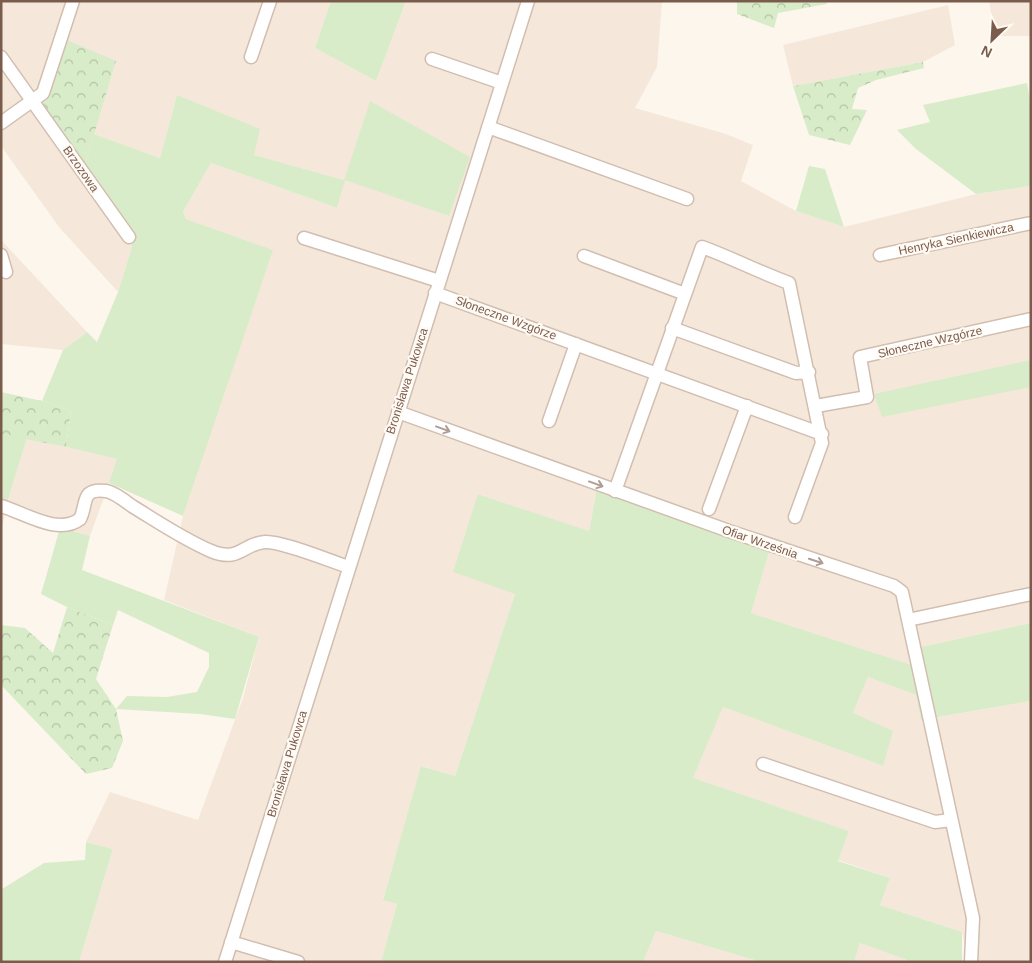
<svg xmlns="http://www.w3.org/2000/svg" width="1032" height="963" font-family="Arial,sans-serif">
<defs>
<pattern id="forest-crowns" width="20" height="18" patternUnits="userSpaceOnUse" patternTransform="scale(1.25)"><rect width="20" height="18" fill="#d8ecc9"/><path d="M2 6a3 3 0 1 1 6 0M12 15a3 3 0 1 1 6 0" fill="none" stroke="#b4c2a5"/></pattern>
</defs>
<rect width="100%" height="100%" fill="#fdf6ec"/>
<path fill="#f5e8da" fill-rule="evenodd" d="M1,1h330l-16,47 61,33 30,-80h256l-5,66 -22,41 91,26 27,11 -12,36 55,30 48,16 132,-33 55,-8v437l-110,24 -12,17 -158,-51 18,-61 -142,-50 -30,-13 -8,42 -111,-37 37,100 -60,182 -33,-10 -39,133 14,5 -16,58h-302l34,-113 -27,-7 24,-50 88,28 45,-122 16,-61 -95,-37 19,-84 89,-266 -86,-31 -3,-7 28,-49 126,45 7,-28 -91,-25 -76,-60 -17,63 -66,-24 22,-73 -79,40 95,146 -14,45 -59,-65 -58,-81zM370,101l78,115 -49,-19z
M989,1h42v35h-36z
M948,5l7,40 -32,17 -130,24 -10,-41z
M1,240l86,92 -24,18 -62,-6z
M27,438l91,21 -28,77 -85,-21 -4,16v-29l6,1z
M868,677l48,18 6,25 109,-19v261h-62l-7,-30 -82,-27 10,-27 -52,-18 11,-29 -157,-53 31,-71 160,59 -30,-53z
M656,931l105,31h-118z
M860,943l52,19h-58z"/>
<path fill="#d8ecc9" d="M331,1h75l-30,80 -61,-33z
M1027,83l4,22v81l-55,8 -60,-45 -19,-19 33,-8 -7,-17z
M177,95l83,34 -6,26 90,25 26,-79 100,56 -21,59 -104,-36 -8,28 -126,-45 -28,49 3,7 87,31 -90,266 -74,-33 8,-24 -51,-12 5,-36 -29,-10 21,-51 24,-18 10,10 21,-50 14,-45 -47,-82 9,-31 66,24z
M809,166l16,3 19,58 -48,-16z
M1031,360v27l-149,30 -8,-23z
M1,434l26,4 -20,65 -6,-1z
M597,488l30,14 142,50 -18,61 158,51 12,-17 110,-24v78l-110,19 -5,-25 -48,-18 -15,36 40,18 -10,35 -160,-59 -30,71 156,53 -11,30 52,17 -10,27 82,27v30h-50l-52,-19 -6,19h-93l-105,-31 -13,31h-262l16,-58 -14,-4 38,-134 34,10 60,-182 -62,-22 25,-78 111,37z
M60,528l30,8 -8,34 177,67 -24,82 -35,-5 -84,-5 11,-13 40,1 30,-5 12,-25v-14l-91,-43 -5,15 -46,-18 -26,-13z
M86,842l27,7 -34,113h-78l1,-73 42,-26 41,-3z"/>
<path fill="url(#forest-crowns)" d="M737,1h90v3l-49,9 -4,15 -37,-14z
M60,37l56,24 -31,104 -48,-64z
M923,62l1,6 -48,12 -18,8 -6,21 15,1 -17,35 -41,-10 -16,-49z
M1,392l41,9 29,10 -5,36 -65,-13z
M67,607l46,18 -17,54 20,30 7,32 -11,27 -26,6 -85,-89v-60l24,3 28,25z"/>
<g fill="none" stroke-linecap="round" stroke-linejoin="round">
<defs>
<path id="minor" d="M1,57l128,180
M251,57l19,-56
M432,59l70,24
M1,123l42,-30 30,-92
M488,127l199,72
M304,238l135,43
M1,255l5,17
M880,255l151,-32
M584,256l101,38
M435,293l387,141
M672,328l124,45 13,-1
M816,406l51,-9 -7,-40 171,-38
M398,412l331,119 165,55 8,6 71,326 -2,44
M549,421l27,-77
M615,491l87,-244c30,11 57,25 87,36l33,160 -27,74
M1,506c22,6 57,30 79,13 8,-16 0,-31 26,-28 8,1 19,10 26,15 26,16 51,33 79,45 29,12 32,-8 54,-9 17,-1 65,19 84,25
M709,509l38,-103
M908,620l123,-26
M763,764l172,58 16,-2
M231,942l67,20
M225,962l303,-961"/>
</defs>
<use href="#minor" stroke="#d1beb0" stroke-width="15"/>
<use href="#minor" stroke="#fff" stroke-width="12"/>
</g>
<defs><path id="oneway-shaft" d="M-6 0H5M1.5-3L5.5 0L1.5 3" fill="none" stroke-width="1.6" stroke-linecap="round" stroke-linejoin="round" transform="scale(1.25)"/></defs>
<g stroke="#af9d94">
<use href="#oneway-shaft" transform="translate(443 429) rotate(20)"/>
<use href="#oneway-shaft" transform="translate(596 484) rotate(20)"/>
<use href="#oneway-shaft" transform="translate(816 561) rotate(18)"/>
</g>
<g text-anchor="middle" stroke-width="4.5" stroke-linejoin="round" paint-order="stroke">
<g font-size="12" fill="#7a5c4d" stroke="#fffaf3">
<text transform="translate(81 169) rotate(55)" y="4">Brzozowa</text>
<text transform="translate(956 239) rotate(-12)" y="4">Henryka Sienkiewicza</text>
<text transform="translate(506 318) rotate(20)" y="4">Słoneczne Wzgórze</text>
<text transform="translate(930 342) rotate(-13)" y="4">Słoneczne Wzgórze</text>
<text transform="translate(407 381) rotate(-72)" y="4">Bronisława Pukowca</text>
<text transform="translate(760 542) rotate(19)" y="4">Ofiar Września</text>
<text transform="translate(287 764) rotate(-73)" y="4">Bronisława Pukowca</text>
</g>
</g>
<rect width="1032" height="963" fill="none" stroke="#7a5c4d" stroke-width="5"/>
<g transform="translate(992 40) rotate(205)" stroke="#fffaf3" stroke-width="4" paint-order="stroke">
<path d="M0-4L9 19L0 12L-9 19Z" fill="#7a5c4d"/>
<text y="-8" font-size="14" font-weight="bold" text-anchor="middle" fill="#7a5c4d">N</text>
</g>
</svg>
